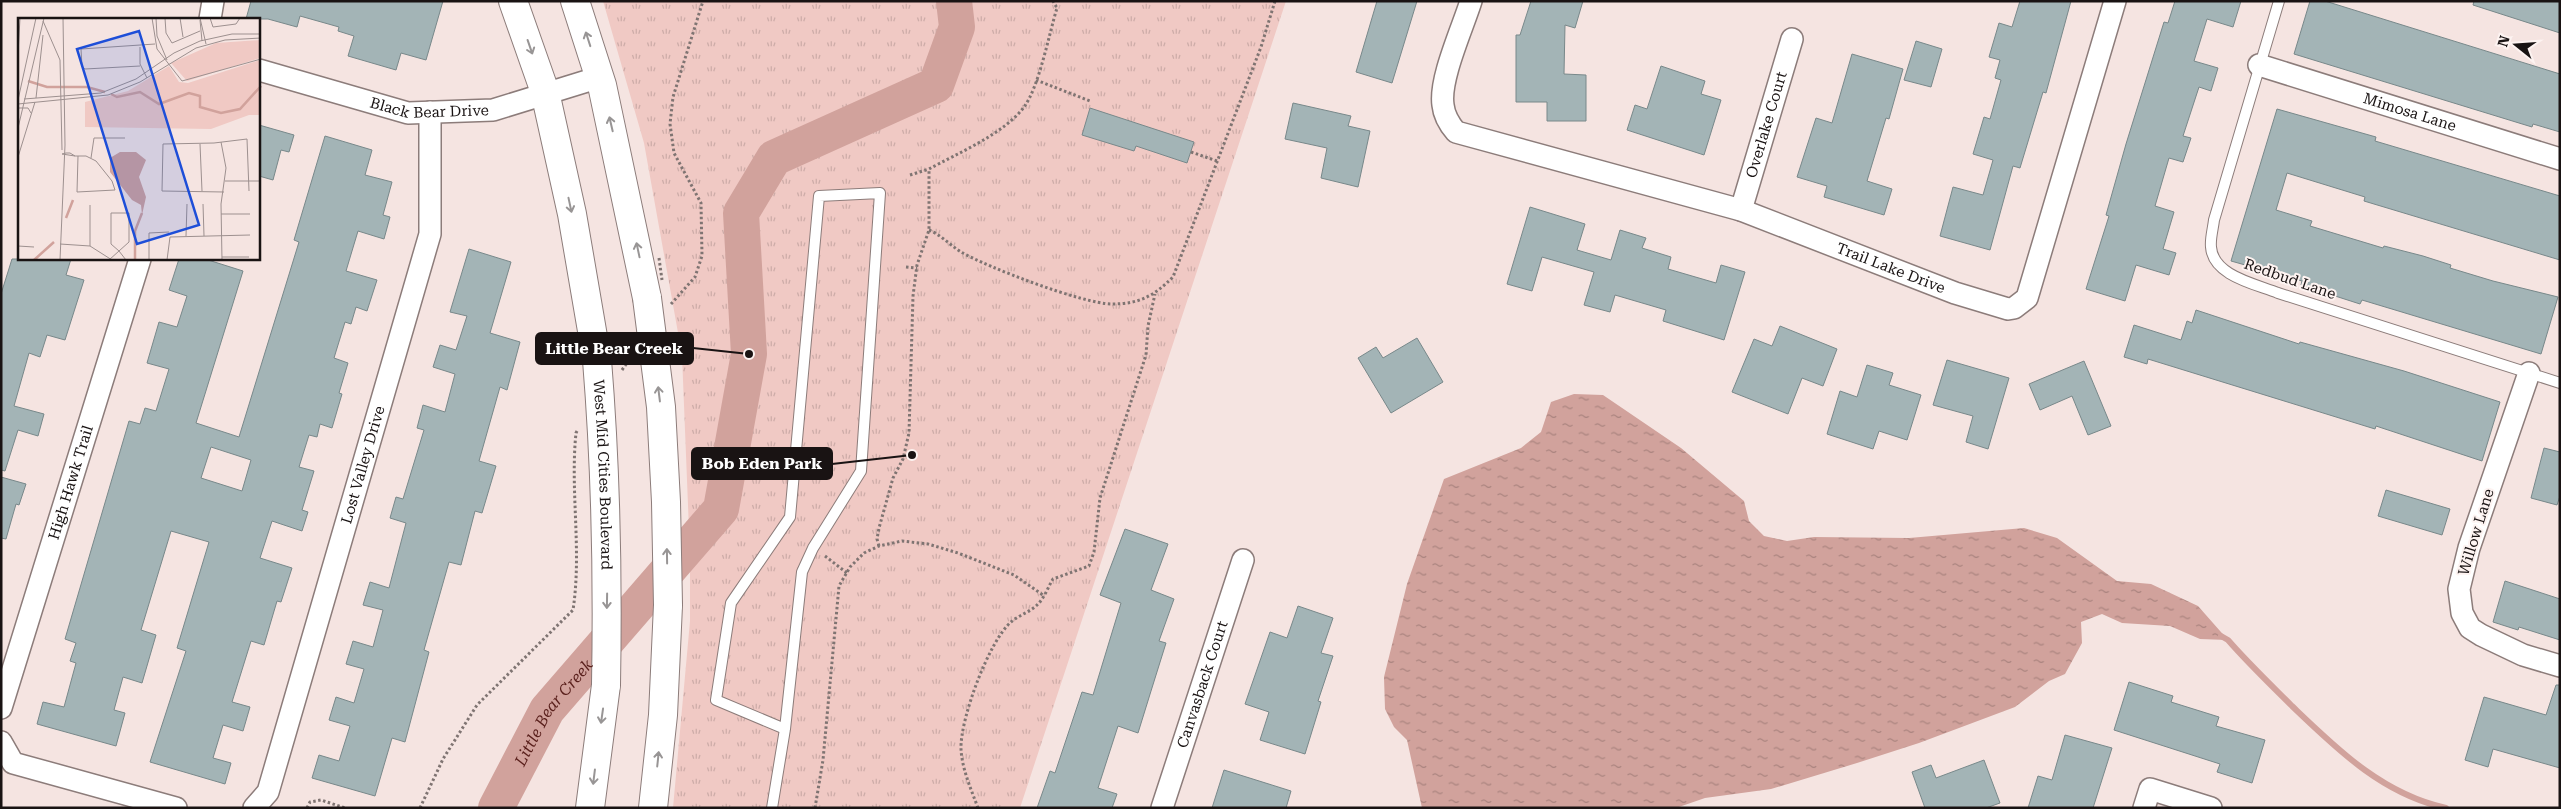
<svg xmlns="http://www.w3.org/2000/svg" width="2561" height="809" font-family="'Roboto Serif',serif">
<defs>
<pattern id="park-tufts" width="24" height="20" patternUnits="userSpaceOnUse" patternTransform="scale(1.25)"><rect width="24" height="20" fill="#f0c9c4"/><path d="M3 7l-1-3M5 7V3M7 7l1-3M15 17l-1-3M17 17v-4M19 17l1-3" fill="none" stroke="#cdaca8"/></pattern>
<pattern id="water-ripples" width="26" height="14" patternUnits="userSpaceOnUse" patternTransform="scale(1.25)"><rect width="26" height="14" fill="#d1a29c"/><path d="M2 4q2-2 4 0t4 0M15 11q2-2 4 0t4 0" fill="none" stroke="#a9837e"/></pattern>
</defs>
<rect width="100%" height="100%" fill="#f5e4e1"/>
<path fill="url(#park-tufts)" d="M603,1h683l-266,807h-347l17,-187v-66l-8,-200 -38,-212z"/>
<path fill="url(#water-ripples)" d="M1574,394l29,1 78,53 63,53 5,20 15,15 23,5 27,-4 95,1 115,-10 33,10 60,43 34,3 47,22 30,34 -28,-1 -30,-13 -48,-3 -20,-9 -21,8 1,21 -17,31 -16,7 -34,26 -96,36 -62,20 -86,26 -66,9 -29,10h-254l-15,-68 -13,-13 -9,-18 -1,-32 23,-93 37,-105 77,-31 20,-16 10,-30z"/>
<g fill="none" stroke-linecap="round" stroke-linejoin="round">
<path stroke="#d1a29c" stroke-width="6" d="M2221,636l7,4c20,23 42,44 64,66 45,43 90,88 154,102"/>
<path stroke="#d1a29c" stroke-width="36" id="s1" d="M496,808l51,-98 174,-201 28,-155 -8,-141 33,-55 162,-73 21,-58 -3,-26"/>
</g>
<path fill="#a3b4b6" stroke="#78888a" fill-rule="evenodd" d="M251,1h192l-17,59 -25,-7 -5,17 -48,-14 6,-20 -16,-5 1,-4 -39,-11 -3,11 -29,-8h-22z
M1377,1h40l-25,82 -36,-11z
M1531,1h52l-8,27 -10,-3 -1,49 22,1v46h-39v-19h-31v-67h4z
M2020,1h51l-25,92 -3,-1 -23,76 -7,-2 -23,84 -50,-14 13,-49 30,8 10,-35 -20,-6 11,-37 6,2 11,-39 -6,-2 5,-18 -11,-3 10,-34 13,4z
M2175,1h66l-8,26 -26,-8 -13,42 24,7 -7,23 -12,-4 -16,49 8,2 -8,24 -14,-4 -14,48 19,6 -11,37 13,4 -7,22 -33,-10 -11,36 -39,-12 23,-73 -3,-1 20,-71 38,-122 4,1z
M2310,1h15l235,73v58l-27,-8 -1,3 -238,-73z
M2474,1h86v32l-87,-28z
M1916,41l26,8 -11,38 -27,-7z
M1852,54l51,15 -14,50 -3,-1 -19,63 25,8 -8,26 -60,-18 3,-11 -30,-9 19,-59 16,5z
M1661,66l44,15 -4,13 20,6 -17,55 -77,-25 8,-25 12,4z
M1293,103l58,13 -3,10 22,5 -12,56 -37,-9 6,-30 -42,-9z
M1090,108l104,34 -7,21 -51,-17 -2,5 -52,-16z
M2277,109l99,28 -1,4 185,55v64l-196,-59 1,-4 -78,-24 -11,37 36,11 -2,5 73,22 1,-2 39,10 28,9 -1,3 43,13 65,16 -17,57 -179,-54 -2,4 -59,-19 1,-4 -71,-20z
M259,125l35,10 -5,17 -8,-2 -8,30 -14,-4z
M325,136l47,14 -7,25 27,7 -9,33 7,2 -6,22 -26,-8 -12,40 31,9 -10,31 -11,-4 -5,17 -6,-2 -11,36 14,5 -9,30 3,1 -10,34 -12,-4 -3,13 -8,-2 -10,32 15,4 -12,39 6,2 -6,19 -30,-10 -12,37 32,10 -11,34 -4,-1 -13,44 -13,-4 -19,61 18,5 -7,24 -20,-6 -10,33 18,5 -6,21 -75,-22 36,-111 -9,-3 32,-106 -38,-11 -30,99 15,5 -14,48 -19,-6 -9,33 11,3 -9,33 -79,-22 6,-22 21,5 12,-44 -6,-2 6,-18 -11,-4 64,-218 11,3 5,-16 11,3 13,-42 -22,-6 12,-41 18,5 10,-31 -18,-6 10,-31h26l38,12 -47,152 43,14 60,-195 -5,-2zM211,447l40,13 -9,31 -41,-13z
M1530,207l55,17 -8,26 34,10 9,-30 26,8 -4,10 29,9 -3,12 48,14 5,-18 24,7 -21,68 -61,-19 3,-11 -51,-15 -5,17 -26,-7 10,-33 -52,-15 -10,34 -25,-7z
M469,249l42,13 -21,71 30,9 -13,48 -7,-3 -21,74 17,5 -14,47 -7,-2 -14,54 -12,-3 -25,88 5,2 -24,90 -13,-4 -17,58 -63,-18 7,-23 20,6 11,-35 -21,-6 7,-23 18,6 10,-34 -18,-5 7,-23 20,6 10,-37 -20,-5 7,-23 19,6 17,-65 -16,-5 6,-21 7,2 21,-69 -7,-2 6,-23 22,7 10,-38 -22,-7 7,-22 16,5 11,-34 -17,-4z
M12,259h59l-5,16 18,5 -19,60 -18,-5 -7,22 -11,-4 -15,53 30,8 -6,22 -20,-6 -13,41 -4,-1v-176z
M2196,310l103,34 1,-2 104,29 96,31 -18,59 -106,-35 -1,3 -227,-70 -1,5 -23,-7 10,-32 47,15 6,-19 5,2z
M1780,326l57,23 -14,37 -21,-8 -14,36 -56,-22 22,-53 18,7z
M1417,338l26,44 -52,31 -33,-55 18,-11 7,11z
M1947,360l62,18 -21,71 -22,-7 7,-26 -40,-11z
M2084,361l27,65 -23,9 -16,-39 -32,14 -11,-26z
M1867,365l26,8 -4,12 32,10 -14,45 -28,-9 -6,18 -46,-15 13,-43 17,6z
M2544,448l16,4v44l-3,9 -26,-7z
M1,477l25,7 -7,21 -3,-1 -10,35 -5,-1z
M2386,490l64,19 -8,26 -64,-19z
M1125,529l43,15 -17,46 23,9 -15,42 7,2 -15,48 -13,42 -20,-7 -20,62 19,6 -5,14h-75l13,-37 5,2 27,-81 11,3 28,-92 -21,-8z
M2505,581l55,18v41l-41,-13 -1,3 -25,-8z
M1298,606l35,12 -12,35 12,3 -15,45 3,1 -16,52 -45,-14 9,-28 -24,-8 25,-72 17,6z
M2129,682l44,14 -2,6 48,15 -3,9 49,14 -13,43 -35,-11 3,-8 -106,-34z
M2556,685h4v83l-67,-19 -5,18 -23,-7 19,-63 62,18z
M2065,735l47,13 -19,60h-65l10,-32 14,4z
M1984,760l16,43 -14,5h-61l-13,-36 19,-7 5,13z
M1224,770l67,21 -5,17h-74z"/>
<g fill="none" stroke-linecap="round" stroke-linejoin="round">
<defs>
<path id="lane" d="M2279,1l-65,219c-1,9 -4,19 -3,27 2,29 45,37 67,46l282,90
M772,808l13,-79 17,-157 11,-24 48,-77 19,-278 -61,3 -29,321 -59,86 -15,97 69,29"/>
<g id="street">
<path id="s2" d="M1471,1c-8,26 -32,78 -28,104 1,10 7,20 13,27l285,78 214,83 53,16 6,-1 13,-10 88,-297"/>
<path d="M210,19l3,-18"/>
<path id="s3" d="M2259,65l301,94"/>
<path id="s4" d="M259,70l149,43 85,-3 107,-33"/>
<path id="s5" d="M1741,210l51,-171"/>
<path d="M2529,373l-60,175 -10,41 3,24 8,15 11,7 42,20 37,11"/>
<path id="s6" d="M1,708l139,-449"/>
<path d="M1,742l12,21 163,45"/>
<path id="s7" d="M254,808l14,-16 162,-558v-122"/>
<path id="s8" d="M1162,808l81,-248"/>
<path d="M2144,808l6,-19 61,19"/>
</g>
<path id="secondary" d="M513,1l32,91 27,122 25,146
M575,1l27,84 45,213
M590,808l16,-123
M653,808l10,-93 5,-110"/>
</defs>
<use href="#lane" stroke="#8c7c7a" stroke-width="12"/>
<use href="#street" stroke="#8c7c7a" stroke-width="24"/>
<use href="#secondary" stroke="#8c7c7a" stroke-width="30"/>
<path stroke="#7f7472" stroke-width="3" stroke-dasharray="2.5 2.5" stroke-linecap="butt" d="M1036,80l54,21
M1191,152l26,9
M910,175l19,-6
M929,230c12,5 21,15 32,22 26,15 122,52 151,52 27,0 42,-8 61,-27l88,-230 14,-46
M906,267l11,1
M671,304l24,-27 7,-21 -1,-53 -27,-50 -4,-29 3,-27 30,-96
M622,370l8,-11
M879,546l-2,-7 2,-11 14,-50 10,-19 6,-26 4,-137 4,-31 12,-35v-61c29,-16 75,-35 95,-62 15,-20 25,-73 33,-99l-4,-7
M825,556l22,17
M307,808l3,-6 11,-2 24,8
M420,808l23,-49 34,-54 96,-95c9,-59 -3,-119 3,-177l2,-4
M815,808l8,-48 16,-174 11,-19 14,-14 15,-7 23,-5 26,3 30,9 56,22 29,20
M978,808c-7,-19 -16,-39 -17,-59 -1,-30 28,-108 50,-127 8,-7 19,-10 26,-17 7,-6 11,-18 16,-26l36,-13 5,-14 6,-54 46,-143 2,-29 7,-32"/>
<use href="#lane" stroke="#fff" stroke-width="10"/>
<use href="#street" stroke="#fff" stroke-width="21"/>
<use href="#secondary" stroke="#fff" stroke-width="28"/>
<defs>
<g id="secondary-bridge">
<path d="M647,298l14,109 5,95 2,103"/>
<path id="s9" d="M597,360c9,110 11,215 9,325"/>
</g>
</defs>
<use href="#secondary-bridge" stroke="#8c7c7a" stroke-width="30" stroke-linecap="butt"/>
<path stroke="#7f7472" stroke-width="3" stroke-dasharray="2.5 2.5" stroke-linecap="butt" d="M659,258l3,22"/>
<use href="#secondary-bridge" stroke="#fff" stroke-width="28"/>
</g>
<defs><path id="oneway-shaft" d="M-6 0H5M1.5-3L5.5 0L1.5 3" fill="none" stroke-width="1.6" stroke-linecap="round" stroke-linejoin="round" transform="scale(1.25)"/></defs>
<g stroke="#989595">
<use href="#oneway-shaft" transform="translate(588 39) rotate(-108)"/>
<use href="#oneway-shaft" transform="translate(530 47) rotate(71)"/>
<use href="#oneway-shaft" transform="translate(611 124) rotate(-103)"/>
<use href="#oneway-shaft" transform="translate(570 205) rotate(78)"/>
<use href="#oneway-shaft" transform="translate(638 250) rotate(-102)"/>
<use href="#oneway-shaft" transform="translate(659 394) rotate(-97)"/>
<use href="#oneway-shaft" transform="translate(667 556) rotate(-91)"/>
<use href="#oneway-shaft" transform="translate(607 601) rotate(91)"/>
<use href="#oneway-shaft" transform="translate(602 716) rotate(98)"/>
<use href="#oneway-shaft" transform="translate(658 759) rotate(-84)"/>
<use href="#oneway-shaft" transform="translate(594 777) rotate(97)"/>
</g>
<g text-anchor="middle" stroke-width="4" stroke-linejoin="round" paint-order="stroke">
<g font-size="15" fill="#191313" stroke="#fdf3f1">
<text dy="5" stroke="none"><textPath href="#s4" startOffset="176">Black Bear Drive</textPath></text>
<text dy="5" stroke="none"><textPath href="#s3" startOffset="158">Mimosa Lane</textPath></text>
<text dy="5" stroke="none"><textPath href="#s5" startOffset="89">Overlake Court</textPath></text>
<text dy="5" stroke="none"><textPath href="#s2" startOffset="595">Trail Lake Drive</textPath></text>
<text transform="translate(2290 279) rotate(19)" y="5">Redbud Lane</text>
<text dy="5" stroke="none"><textPath href="#s7" startOffset="362">Lost Valley Drive</textPath></text>
<text dy="5" stroke="none"><textPath href="#s9" startOffset="115">West Mid Cities Boulevard</textPath></text>
<text dy="5" stroke="none"><textPath href="#s6" startOffset="236">High Hawk Trail</textPath></text>
<text transform="translate(2476 532) rotate(-73)" y="5">Willow Lane</text>
<text dy="5" stroke="none"><textPath href="#s8" startOffset="130">Canvasback Court</textPath></text>
</g>
<g font-size="16" font-style="italic" fill="#591f1b" stroke="#fdf3f1">
<text dy="6" stroke="none"><textPath href="#s1" startOffset="112">Little Bear Creek</textPath></text>
</g>
</g>
<g transform="translate(18 18)">
<rect width="242" height="242" fill="#f5e4e1"/>
<path d="M242,22v18l-73,23 -16,-18 45,-20z" fill="#f0c9c4"/>
<path d="M242,42v55h-11l-38,14 -126,-2v-25l43,-11 41,-25 10,16 9,1z" fill="#f0c9c4"/>
<path d="M102,134h16l10,8 -7,17 7,20 -4,18 -1,-10 -9,-5 -22,-28v-14z" fill="#d1a29c"/>
<path fill="none" stroke="#d1a29c" stroke-width="2.5" d="M10,63l19,6h40l18,5M93,76l6,3 23,-5 19,12 30,-11 11,3v11l21,6 19,-4 21,-23M48,200l7,-18M16,242l20,-18M117,242v-29l7,-18"/>
<path fill="none" stroke="#9d908f" stroke-width="1" d="M134,0l5,31 25,32 79,-22M138,0l1,18 10,24M147,0l1,15 6,10 28,-12M162,0l3,19M182,0l6,26M192,0l3,9 23,-3 4,-6M182,2l2,21M25,3l17,39 2,90M122,29v17l7,14M0,36l2,-36M122,48l-55,3 -3,-2 -1,-18 74,-5M18,80l7,-63M6,81l77,-6 35,-14 38,-26 26,-12 32,-7h29M0,82l18,-82M0,86l90,-9 32,-13 56,-34 29,-8 36,-2M0,90h10l3,5M0,110l26,-110M203,124l5,26 -5,36 1,56M182,126l2,47M48,135h4l5,3 -13,-2zM57,138h11l10,5 16,20 3,9 -38,2 1,-36M0,139l17,-55M73,140l3,-20h31M207,163h36M206,174l-62,-1 1,-47 51,-1 33,-4 2,52M185,186l1,32M72,187v41M203,196h29M168,218l1,-32M42,226l30,2 22,14M0,228l16,1M204,239h27M42,242l5,-115 -2,-127M91,242l10,-9 -8,-7v-31h18v29l-10,9 7,9M131,242v-27l20,-1M149,242l3,-23 80,-2"/>
<path fill="#1d4ed8" fill-opacity="0.15" stroke="#1d4ed8" stroke-width="2.5" d="M121,13l60,194 -62,19 -60,-195z"/>
<rect width="242" height="242" fill="none" stroke="#191313" stroke-width="2.5"/>
</g>
<path fill="none" stroke="#191313" stroke-width="2" d="M749 354L693 348M912 455L832 464"/>
<g fill="#191313" stroke="#fdf3f1" stroke-width="2">
<circle cx="749" cy="354" r="5"/>
<circle cx="912" cy="455" r="5"/>
</g>
<g fill="#191313" stroke="#191313" stroke-width="2">
<rect x="536" y="333" width="157" height="31" rx="5"/>
<rect x="692" y="448" width="140" height="31" rx="5"/>
</g>
<g font-size="16" text-anchor="middle" font-weight="bold" fill="#fff">
<text x="614" y="354">Little Bear Creek</text>
<text x="762" y="469">Bob Eden Park</text>
</g>
<rect width="2561" height="809" fill="none" stroke="#191313" stroke-width="5"/>
<g transform="translate(2516 45) rotate(287)" stroke="#fdf3f1" stroke-width="4" paint-order="stroke">
<path d="M0-4L9 19L0 12L-9 19Z" fill="#191313"/>
<text y="-8" font-size="14" font-weight="bold" text-anchor="middle" fill="#191313">N</text>
</g>
</svg>
